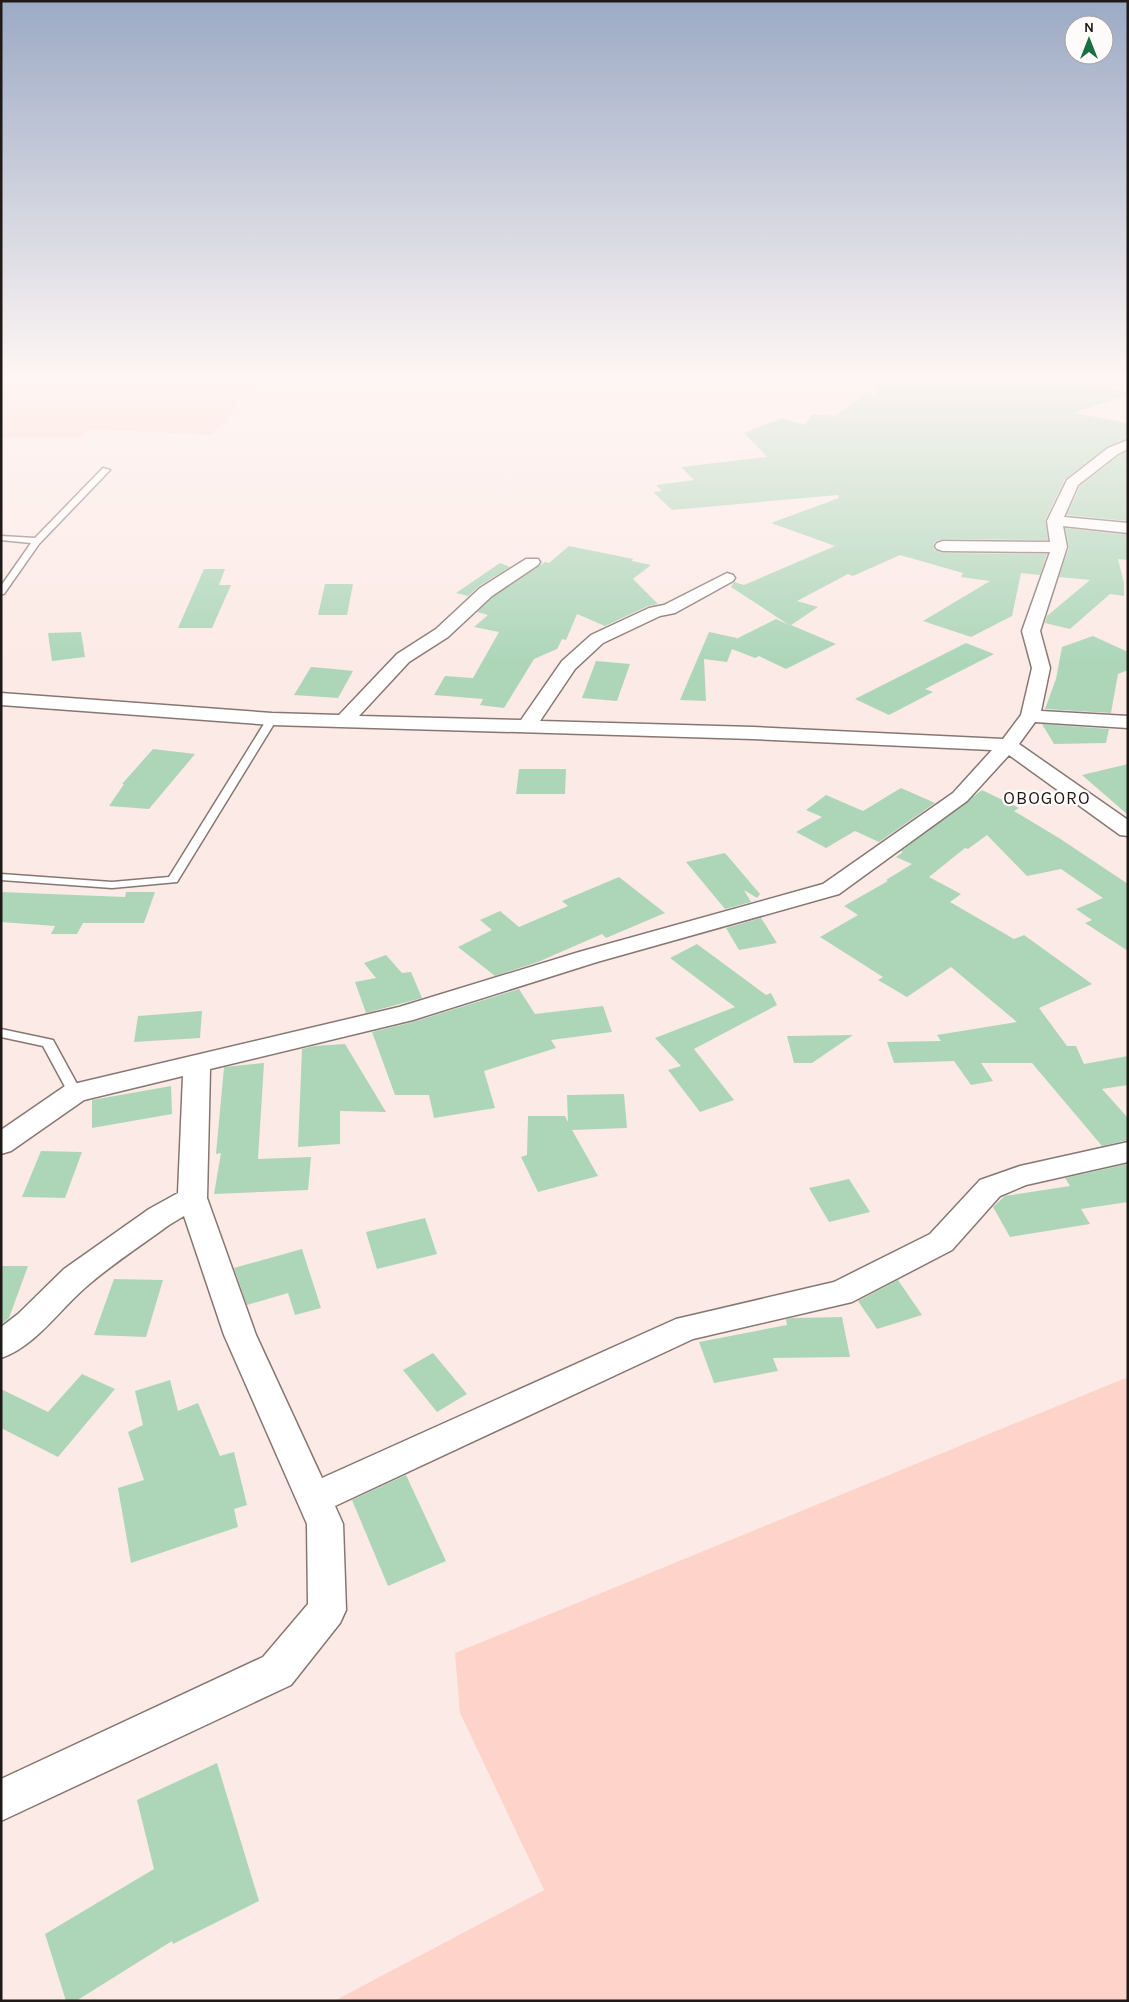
<svg xmlns="http://www.w3.org/2000/svg" width="1129" height="2002" font-family="Karla,sans-serif">
<rect width="100%" height="100%" fill="#fceae6"/>
<path fill="#fed4ca" d="M1,380h260l-49,55 -120,-6 -13,9h-78z
M1128,1377v624h-794l210,-111 -84,-177 -5,-60z"/>
<path fill="#add6b9" d="M882,380h204l42,13v2l-55,18 55,10v15l-21,9 -42,32 -20,41 3,20 -105,-1 -7,2 -3,4 2,5 8,3 104,1 -7,21 -19,-2 -9,43 -41,21 -48,-16 67,-40 -29,-4 2,-4 -63,-18 -47,21 -5,-2 -51,27 21,6 -27,18 45,19 -50,25 -27,-13 -4,2 -23,-9 -5,13 -23,-3 2,42 -26,-1 29,-68 28,6 -1,1 40,-20 13,6 -58,-38 3,-5 10,3 91,-39 -64,-23 68,-25 -1,-3 -166,15 -19,-18 9,-1 -6,-6 38,-5 -13,-13 86,-10 -23,-24 38,-15 23,7 7,-11 23,2 30,-22 10,2z
M1128,451v70l-61,-6 13,-29 39,-30z
M1065,528l63,7v25l-10,-1 6,24v13l-14,-2 -40,35 -25,-6 2,-7 43,-36 -31,-3 10,-29z
M569,546l64,13 -1,2 19,4 -18,14 25,25 -10,2 -43,20 -28,-12 -11,26 -4,-1 -5,10 -23,10 -30,49 -24,-3 3,-6 -49,-4 11,-19 28,2 26,-46 -25,-5 14,-12 -11,-3 16,-15 52,-35 4,1z
M500,563l10,4 -31,19 -11,10 -12,-3z
M204,569h21l-6,16h12l-19,43h-34z
M325,584h28l-6,31h-29z
M81,632l4,25 -33,4 -4,-28z
M1093,636l35,16v18l-10,4 -7,39 -66,-4 11,-30 6,-32z
M966,643l28,11 -69,35 8,3 -44,23 -34,-16z
M596,661l34,3 -13,37 -35,-3z
M311,667l23,2 19,2 -15,27 -44,-3z
M1042,724l67,5 -3,14 -52,1z
M153,749l42,5 -46,55 -40,-3 15,-22h-2z
M1128,764v51l-46,-40z
M519,769h47l-1,25h-49z
M901,788l34,15 -56,39 -24,-11 -29,17 -30,-16 26,-15 -16,-7 20,-15 37,16z
M982,790l37,18 -5,3 45,27 69,46v67l-43,-28 7,-3 -16,-11 27,-11 -42,-29 -34,7 -40,-41 -19,14 -3,-1 -36,29 32,17 -11,8 64,37 10,-4 68,49 -53,24 28,38h9l8,18 44,-8v29l-26,4 26,29v22l-26,6 -70,-83h-51l12,18 -22,4 -17,-24 -60,2 -7,-21 54,-1 -4,-6 80,-13 -66,-55 -44,30 -29,-17 5,-3 -63,-40 38,-22 -14,-9 44,-25 -2,-1 26,-16 -16,-7 7,-5 -2,-1z
M725,853l35,41 -3,4 -13,-8 7,12 -26,7 -39,-47z
M619,877l46,36 -59,25 -4,-4 -64,28 -43,14 -37,-29 34,-17 -12,-10 20,-9 19,16 49,-21 -6,-5z
M1,892l124,5 1,-5h29l-11,31h-61l-6,11h-26l4,-8 -54,-4z
M761,918l16,25 -38,7 -13,-22z
M697,944l69,51 5,-2 6,12 -83,44 40,51 -34,12 -32,-42 13,-4 -26,-28 80,-31 -65,-49z
M386,955l16,18 9,-1 11,26 -56,15 -11,-31 21,-4 -12,-15z
M519,989l16,25 68,-8 9,26 -61,8 5,8 -72,23 11,37 -61,10 -5,-23h-34l-23,-63 41,-10z
M202,1011l-2,27 -66,4 4,-26z
M853,1035l-41,28h-18l-7,-27z
M345,1044l41,68 -46,-1v33l-42,3 4,-98 12,-3z
M264,1063l-6,96 53,-2 -3,33 -94,4 7,-41 -5,1 8,-87z
M171,1086l1,28 -80,14v-28z
M624,1094l3,34 -55,2 26,46 -60,16 -17,-35 6,-2 1,-39h37l3,6 -1,-27z
M41,1151l41,1 -17,46 -43,-1z
M1128,1164v38l-47,7 9,15 -80,13 -17,-30 12,-11 65,-10 -5,-8z
M849,1179l21,33 -41,10 -20,-34z
M425,1218l12,36 -60,15 -11,-37z
M302,1249l19,59 -26,7 -7,-22 -41,12 -13,-37z
M1,1266h27l-19,52 -8,6z
M114,1279l49,1 -17,57 -52,-2z
M898,1280l24,35 -45,14 -19,-28z
M842,1317l8,40 -77,1 5,13 -64,12 -15,-41 88,-17 -1,-6 6,-1z
M433,1353l34,41 -30,18 -34,-42z
M82,1374l33,15 -57,68 -57,-29v-39l47,23z
M170,1380l8,31 20,-8 22,53 14,-4 13,53 -13,4 4,18 -107,36 -13,-75 26,-8 -16,-48 15,-7 -8,-34z
M406,1475l40,86 -58,25 -36,-86z
M217,1763l42,138 -86,43 -1,-3 -96,60h-10l-21,-67 109,-65 -17,-69z"/>
<g fill="none" stroke-linecap="round" stroke-linejoin="round">
<defs>
<path id="service" d="M103,468l7,2 -71,74 -35,50h-3v-8l30,-43 -30,-3v-4l34,2z
M272,716l5,3 -100,163 -65,6 -111,-8v-6l111,8 57,-5 98,-158z
M1,1029l52,11 29,53 -2,3h-10l-27,-50 -42,-9z"/>
<path id="minor" d="M1128,440v9l-10,5 -40,31 -14,32 64,6v10l-65,-7 4,21 -27,84 10,37 -9,43 87,5v12l-93,-6 -16,22 109,76v16l-8,-1 -111,-80 -42,46 -128,93 -242,68 -184,58 -203,49 -3,129 49,137 66,143 354,-159 158,-37 96,-48 50,-54 40,-14 108,-24v20l-102,23 -26,11 -48,54 -100,52 -159,37 -358,167 8,18 3,86 -6,13 -49,62 -290,136v-42l262,-122 45,-53 -1,-80 -83,-189 -40,-119 -15,9c-27,20 -57,39 -83,62 -27,23 -50,59 -85,71v-31l17,-13 46,-45 85,-60 29,-16 5,-117 -99,24 -73,51 -10,3v-24l64,-44 334,-79 180,-55 244,-68 130,-91 39,-43 -239,-11 -481,-14 -271,-20v-12l271,20 67,2 58,-61 39,-25 44,-41 46,-29h12l2,3 -2,3 -46,31 -44,41 -39,25 -50,54 162,4 41,-59 29,-26 58,-27 15,-3 63,-32 6,2 2,3 -2,3 -58,32 -15,3 -57,27 -28,26 -35,52 213,6 250,12 18,-24 11,-47 -10,-37 28,-79 -107,-1 -6,-2 -2,-3 2,-3 6,-2 107,1 -3,-21 20,-41 41,-32z"/>
</defs>
<use href="#service" stroke="#877773" stroke-width="3"/>
<use href="#minor" stroke="#877773" stroke-width="3"/>
<use href="#service" fill="#fff" fill-rule="evenodd"/>
<use href="#minor" fill="#fff" fill-rule="evenodd"/>
</g>
<linearGradient id="sky" x2="0" y2="1"><stop stop-color="#9caac5"/><stop offset="0.57" stop-color="#fef6f4"/><stop offset="1" stop-color="#fef6f4" stop-opacity="0"/></linearGradient>
<rect width="1129" height="661" fill="url(#sky)"/>
<g text-anchor="middle" stroke-width="4.5" stroke-linejoin="round" paint-order="stroke">
<g font-size="18" letter-spacing="1" fill="#1f1917" stroke="#fefbfa">
<text x="1047" y="804">OBOGORO</text>
</g>
</g>
<rect width="1129" height="2002" fill="none" stroke="#1f1917" stroke-width="5"/>
<g transform="translate(1089 40)"><circle r="24" fill="#fefbfa" stroke="#a5a19f"/>
<path d="M0-4L9 19L0 12L-9 19Z" fill="#1a6f41"/>
<text y="-8" font-size="14" font-weight="bold" text-anchor="middle" fill="#1f1917">N</text>
</g>
</svg>
